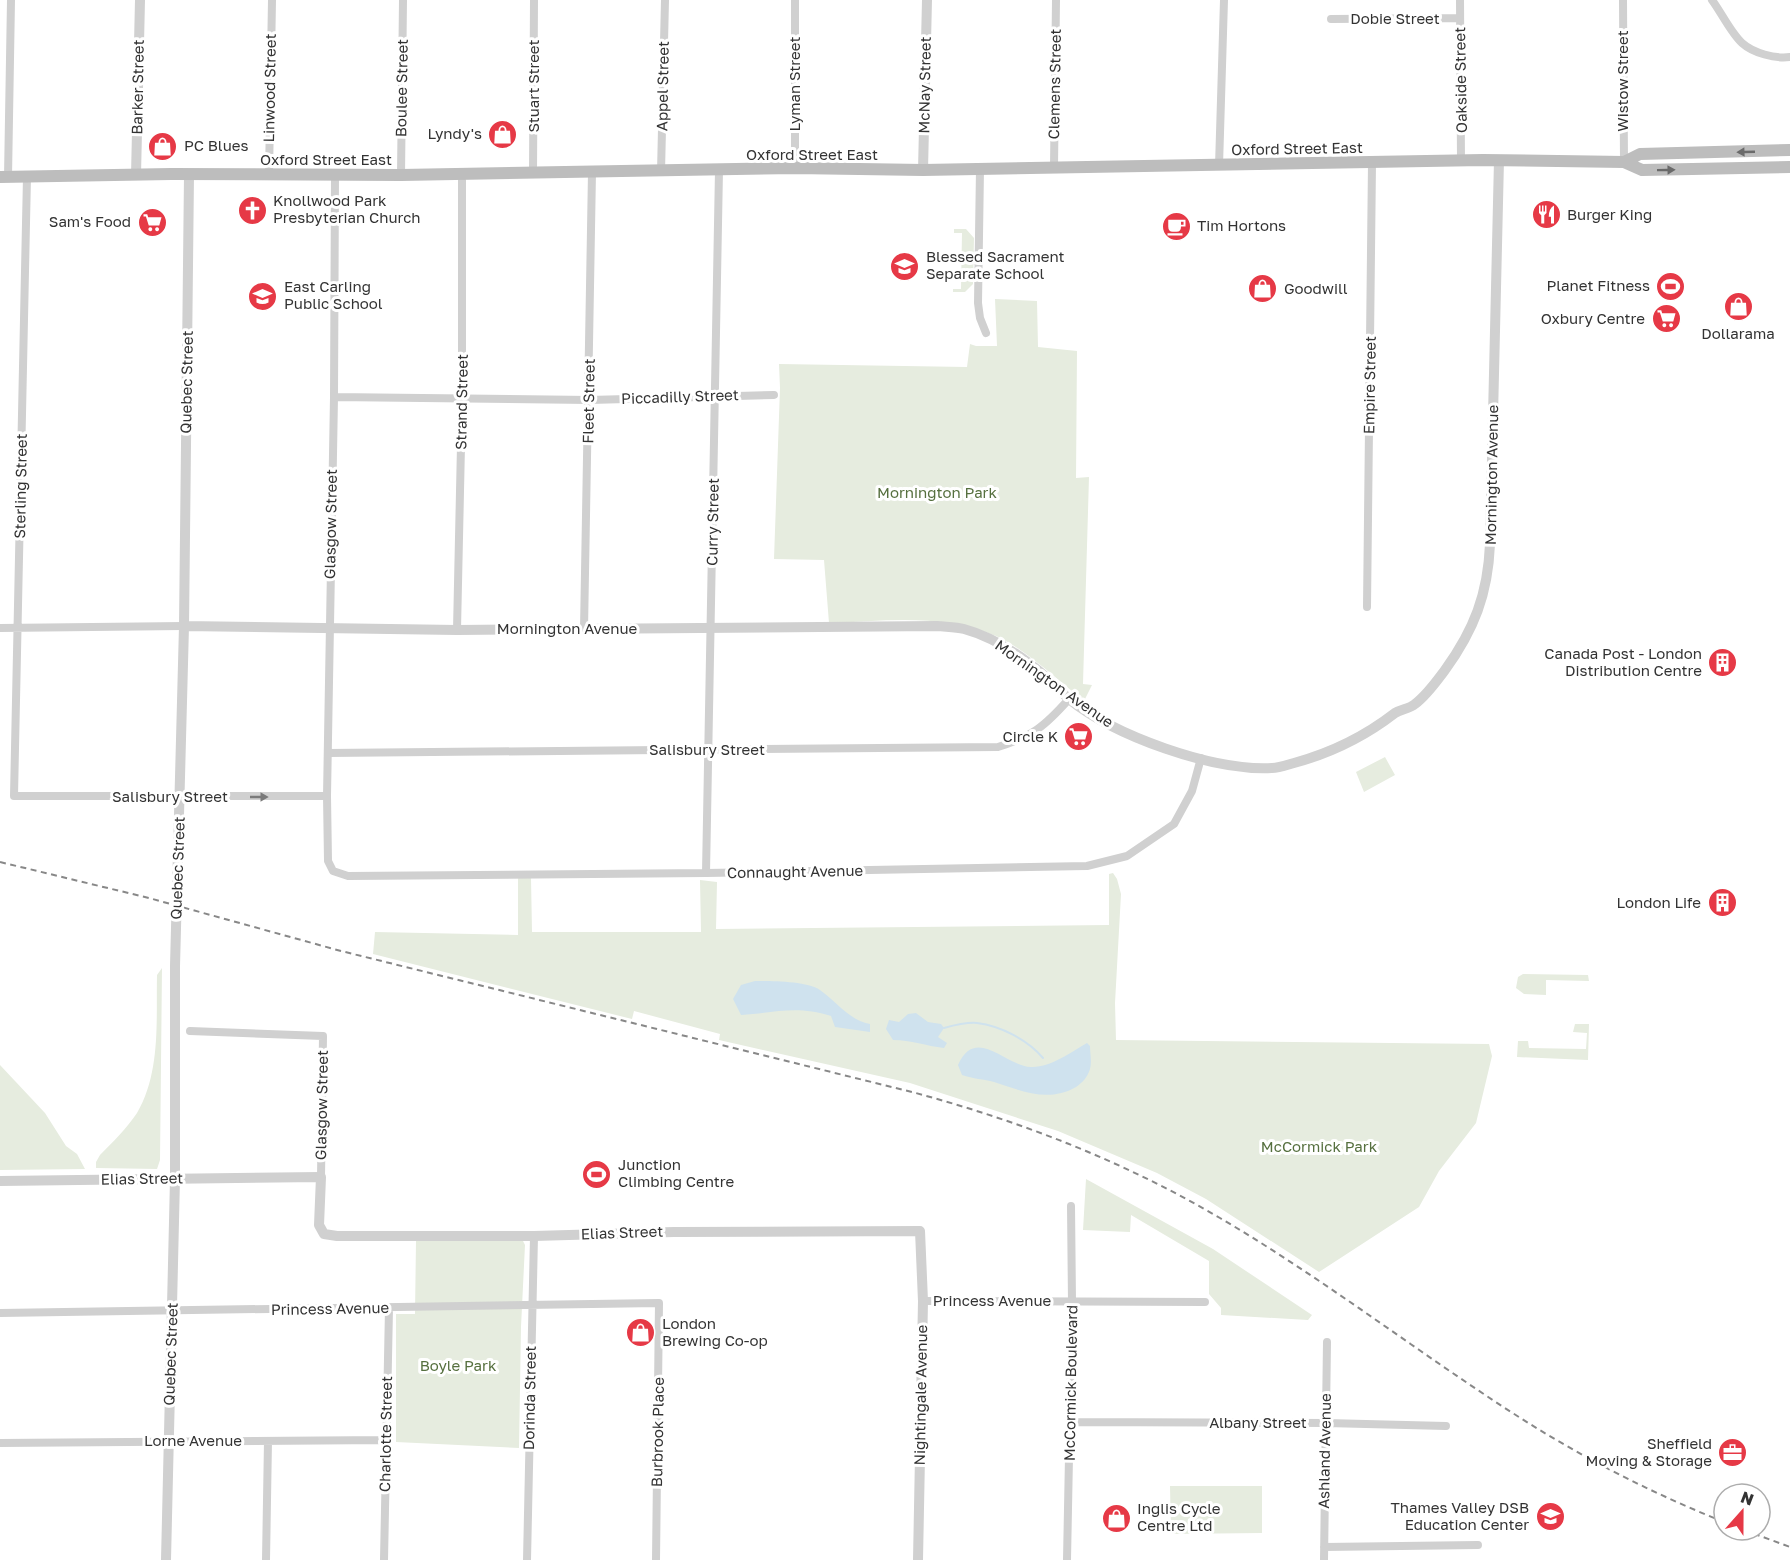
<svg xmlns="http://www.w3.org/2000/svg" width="1790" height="1560" font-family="'Golos Text',sans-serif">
<rect width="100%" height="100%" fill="#fff"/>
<path fill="#e6ecdf" d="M954,229h12l8,9 -1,46 -8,8h-12v-3h8l1,-56h-8z
M995,299l42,2 1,46 39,4 -1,127 13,-1 -6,207 9,1 -8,16c-24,-19 -60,-53 -88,-65 -53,-23 -111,-15 -167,-13l-5,-63 -50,-1 6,-171 -1,-24 188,3 3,-23 6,2h21z
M1385,757l10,18 -31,17 -8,-20z
M1113,873l4,6 4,15 -6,109 1,37 373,4 3,12 -16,67 -37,48 -20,36 -100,65 -113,-73 -49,-26 -99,-42 -148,-48 -191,-43 1,-6 -86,-23 -2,8 -259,-65 2,-22 143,3v-57h13l1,54h169l-1,-52 17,2 -1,47 393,-4v-51z
M162,968l-2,192 -3,9 -61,-1v-6l4,-7c13,-13 27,-27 37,-42 24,-41 19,-93 20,-138z
M1523,974l65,1 1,6 -43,-1v15l-22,-1 -8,-6 2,-11z
M1575,1024h14l-1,36 -71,-3 1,-16h10l1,7 57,1 1,-16 -14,-1z
M0,1065l45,48 21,33 11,8 8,15 -85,1z
M1086,1179l127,70 99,66 -4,5 -87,-5v-7l-12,-14v-33l-78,-46 -1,17 -47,-2z
M517,1239l6,2 2,4 -4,82 -2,121 -123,-6v-128h19l1,-73z
M1170,1486h92v47l-91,1z"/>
<path fill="#cfe2ee" d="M755,981c17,0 52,0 65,9 17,12 29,30 50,34v8l-35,-5 -4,-11c-35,-11 -56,-3 -90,-1l-8,-16 8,-14z
M916,1013l12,9 13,2 3,4 -6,9 9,6 -3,5c-18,-2 -33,-8 -51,-8l-7,-11 3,-9 10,2 9,-8z
M1087,1043l3,3c0,7 2,16 0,23 -3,9 -7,13 -14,18 -28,16 -54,4 -82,-5 -10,-3 -21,-3 -32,-7l-4,-10c18,-40 47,1 73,2 19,1 40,-15 56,-24z"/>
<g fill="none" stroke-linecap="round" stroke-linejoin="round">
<path stroke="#cfe2ee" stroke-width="2" d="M944,1028c11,-3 22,-6 33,-5 24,3 51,17 66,35"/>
<path stroke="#d0d0d0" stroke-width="8" d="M1460,0l1,161
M1623,0l1,162
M1712,0c9,12 19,33 30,43 11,10 33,16 48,14
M1331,19l129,-1
M1219,166l5,-166
M1054,167l2,-167
M795,168v-168
M980,169l-2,134 2,15 6,15
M661,172l4,-172
M533,173l1,-173
M269,175l3,-175
M335,175l-1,222 -7,399 1,65 5,10 15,5 358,-3 381,-7 40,-10 47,-32 18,-33 9,-33
M401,175l2,-175
M27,176l-13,620h313
M8,177l3,-177
M334,397l256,3 184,-5
M1367,607l5,-444
M0,628l184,-2
M457,630l5,-231v-226
M584,630l8,-458
M328,753l670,-6c35,-11 47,-21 71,-48
M706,873l13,-703
M190,1031l133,5 -2,141
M923,1301l282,1
M0,1313l659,-10 -3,257
M1070,1422l256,1 120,3
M0,1443l386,-3
M1324,1547l154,-2
M266,1560l2,-119
M384,1560l5,-252
M527,1560l7,-324
M1067,1560l5,-258 -1,-96
M1324,1560l3,-218"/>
<path stroke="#d0d0d0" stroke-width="10" d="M923,170l4,-170
M136,175l4,-175
M184,626l273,4 480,-4c9,1 19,1 27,3 30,8 59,28 82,48 8,7 15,15 23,22 46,37 143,72 203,69 7,0 15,-3 22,-5 37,-10 70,-26 101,-50 6,-4 14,-4 20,-9 12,-9 21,-22 30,-34 29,-40 43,-76 45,-126l9,-384
M0,1181l321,-4 -2,48 5,9 13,2h197l140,-4 246,-1 3,70 -5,259
M166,1560l9,-381v-213l9,-340 5,-451"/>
<path stroke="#bdbdbd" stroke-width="12" d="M1624,162l16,-8 150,-4
M0,177l171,-3 230,1 394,-7 128,2 560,-10 141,2 18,8 148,-3"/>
<path stroke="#888" stroke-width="2" stroke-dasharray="6 4.5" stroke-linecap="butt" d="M0,862l149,36 192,53 571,141c108,29 211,69 308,126 104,61 200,136 302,201 63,40 132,75 202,103
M1744,1530l46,17"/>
</g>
<defs><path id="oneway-solid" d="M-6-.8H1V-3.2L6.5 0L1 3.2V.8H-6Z" transform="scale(1.5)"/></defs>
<g fill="#6a6a6a">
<use href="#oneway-solid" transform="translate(1746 152) rotate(178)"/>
<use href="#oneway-solid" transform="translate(1666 170) rotate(-1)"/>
</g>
<use fill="#7a7a7a" href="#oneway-solid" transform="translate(259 797)"/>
<defs>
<symbol id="shop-disc" viewBox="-11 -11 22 22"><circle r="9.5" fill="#e63946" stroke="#fff"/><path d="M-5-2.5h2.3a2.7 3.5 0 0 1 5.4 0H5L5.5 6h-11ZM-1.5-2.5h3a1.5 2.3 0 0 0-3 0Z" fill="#fff"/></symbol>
<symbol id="church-disc" viewBox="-11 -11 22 22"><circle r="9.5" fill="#e63946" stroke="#fff"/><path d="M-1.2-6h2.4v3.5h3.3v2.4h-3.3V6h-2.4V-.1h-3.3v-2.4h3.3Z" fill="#fff"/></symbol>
<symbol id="restaurant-disc" viewBox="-11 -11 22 22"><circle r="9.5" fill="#e63946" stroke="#fff"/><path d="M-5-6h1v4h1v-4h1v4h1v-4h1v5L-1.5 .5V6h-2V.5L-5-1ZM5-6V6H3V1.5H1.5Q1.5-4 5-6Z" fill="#fff"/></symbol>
<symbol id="supermarket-disc" viewBox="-11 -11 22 22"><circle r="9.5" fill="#e63946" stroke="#fff"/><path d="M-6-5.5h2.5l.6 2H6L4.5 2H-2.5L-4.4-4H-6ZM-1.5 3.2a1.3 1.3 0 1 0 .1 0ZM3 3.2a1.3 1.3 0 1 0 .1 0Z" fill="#fff"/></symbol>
<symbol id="cafe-disc" viewBox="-11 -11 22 22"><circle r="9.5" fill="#e63946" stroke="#fff"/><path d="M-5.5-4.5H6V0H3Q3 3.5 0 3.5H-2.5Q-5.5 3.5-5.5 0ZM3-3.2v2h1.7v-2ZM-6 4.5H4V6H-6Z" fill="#fff"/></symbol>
<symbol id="school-disc" viewBox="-11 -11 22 22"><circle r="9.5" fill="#e63946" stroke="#fff"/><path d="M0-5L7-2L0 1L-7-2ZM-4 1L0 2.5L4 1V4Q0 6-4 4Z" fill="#fff"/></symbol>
<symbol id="stadium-disc" viewBox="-11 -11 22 22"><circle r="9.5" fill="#e63946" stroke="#fff"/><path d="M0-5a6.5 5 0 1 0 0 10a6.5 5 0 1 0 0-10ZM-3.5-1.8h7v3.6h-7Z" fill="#fff"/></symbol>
<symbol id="building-disc" viewBox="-11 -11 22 22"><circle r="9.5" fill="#e63946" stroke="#fff"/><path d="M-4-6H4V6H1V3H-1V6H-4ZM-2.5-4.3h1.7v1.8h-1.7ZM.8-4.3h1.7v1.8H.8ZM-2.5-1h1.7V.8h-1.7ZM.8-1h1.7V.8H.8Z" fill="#fff"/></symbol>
<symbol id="office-disc" viewBox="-11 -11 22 22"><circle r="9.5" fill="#e63946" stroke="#fff"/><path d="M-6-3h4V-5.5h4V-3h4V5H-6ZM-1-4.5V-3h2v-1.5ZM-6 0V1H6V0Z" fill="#fff"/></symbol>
</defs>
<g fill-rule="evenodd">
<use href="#shop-disc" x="486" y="118" width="33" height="33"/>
<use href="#shop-disc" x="146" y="130" width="33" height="33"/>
<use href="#church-disc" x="236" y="194" width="33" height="33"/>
<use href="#restaurant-disc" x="1530" y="198" width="33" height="33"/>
<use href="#supermarket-disc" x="136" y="206" width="33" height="33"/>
<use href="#cafe-disc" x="1160" y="210" width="33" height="33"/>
<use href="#school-disc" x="888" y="250" width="33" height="33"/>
<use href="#stadium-disc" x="1654" y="270" width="33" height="33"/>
<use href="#shop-disc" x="1246" y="272" width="33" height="33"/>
<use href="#school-disc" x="246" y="280" width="33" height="33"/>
<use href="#shop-disc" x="1722" y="290" width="33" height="33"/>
<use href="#supermarket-disc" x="1650" y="302" width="33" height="33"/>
<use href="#building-disc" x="1706" y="646" width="33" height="33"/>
<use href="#supermarket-disc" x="1062" y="720" width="33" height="33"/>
<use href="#building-disc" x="1706" y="886" width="33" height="33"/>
<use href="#stadium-disc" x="580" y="1158" width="33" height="33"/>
<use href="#shop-disc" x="624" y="1316" width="33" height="33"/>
<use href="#office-disc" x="1716" y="1436" width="33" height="33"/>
<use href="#school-disc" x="1534" y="1500" width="33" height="33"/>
<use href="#shop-disc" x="1100" y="1502" width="33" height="33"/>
</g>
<g text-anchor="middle" stroke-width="6" stroke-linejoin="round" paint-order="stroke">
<g font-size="15" fill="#333" stroke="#fff">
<text x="1395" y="24">Dobie Street</text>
<text transform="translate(1461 80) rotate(-91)" y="5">Oakside Street</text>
<text transform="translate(1623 81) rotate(-90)" y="5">Wistow Street</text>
<text transform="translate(795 84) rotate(-90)" y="5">Lyman Street</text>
<text transform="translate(1055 84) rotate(-89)" y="5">Clemens Street</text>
<text transform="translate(925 85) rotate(-89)" y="5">McNay Street</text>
<text transform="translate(534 86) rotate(-90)" y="5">Stuart Street</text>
<text transform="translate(663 86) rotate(-89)" y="5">Appel Street</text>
<text transform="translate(138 87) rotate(-89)" y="5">Barker Street</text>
<text transform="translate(270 88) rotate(-89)" y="5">Linwood Street</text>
<text transform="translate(402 88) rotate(-89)" y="5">Boulee Street</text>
<text transform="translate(1297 149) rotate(-1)" y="5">Oxford Street East</text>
<text x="812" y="160">Oxford Street East</text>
<text x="326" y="165">Oxford Street East</text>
<text transform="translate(187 382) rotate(-89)" y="5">Quebec Street</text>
<text transform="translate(1370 385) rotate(-89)" y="5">Empire Street</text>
<text transform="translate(680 397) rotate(-2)" y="5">Piccadilly Street</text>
<text transform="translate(589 401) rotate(-89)" y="5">Fleet Street</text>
<text transform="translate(462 402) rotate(-89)" y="5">Strand Street</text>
<text transform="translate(1492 475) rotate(-89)" y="5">Mornington Avenue</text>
<text transform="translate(21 486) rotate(-89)" y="5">Sterling Street</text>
<text transform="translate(713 522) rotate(-89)" y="5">Curry Street</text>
<text transform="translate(331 524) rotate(-89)" y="5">Glasgow Street</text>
<text x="567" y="634">Mornington Avenue</text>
<text transform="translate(1054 684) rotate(35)" y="5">Mornington Avenue</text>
<text x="707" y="755">Salisbury Street</text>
<text x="170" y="802">Salisbury Street</text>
<text transform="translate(178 868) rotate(-88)" y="5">Quebec Street</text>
<text transform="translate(795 872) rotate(-1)" y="5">Connaught Avenue</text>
<text transform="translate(322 1105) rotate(-89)" y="5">Glasgow Street</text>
<text transform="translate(142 1179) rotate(-1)" y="5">Elias Street</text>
<text transform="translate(622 1233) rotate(-2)" y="5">Elias Street</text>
<text x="992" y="1306">Princess Avenue</text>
<text transform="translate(330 1309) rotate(-1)" y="5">Princess Avenue</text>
<text transform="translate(171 1354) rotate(-88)" y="5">Quebec Street</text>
<text transform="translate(1071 1383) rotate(-89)" y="5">McCormick Boulevard</text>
<text transform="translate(921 1395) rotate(-89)" y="5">Nightingale Avenue</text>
<text transform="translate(530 1398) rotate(-89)" y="5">Dorinda Street</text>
<text x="1258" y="1428">Albany Street</text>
<text transform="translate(658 1432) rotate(-89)" y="5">Burbrook Place</text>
<text transform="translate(386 1434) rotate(-89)" y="5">Charlotte Street</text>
<text x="193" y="1446">Lorne Avenue</text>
<text transform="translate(1325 1451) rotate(-89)" y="5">Ashland Avenue</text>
</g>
<g font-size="15" fill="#333" stroke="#fff" text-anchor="start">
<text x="482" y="139" text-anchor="end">Lyndy's</text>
<text x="184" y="151">PC Blues</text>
<text x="273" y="206">Knollwood Park<tspan x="273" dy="17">Presbyterian Church</tspan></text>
<text x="1567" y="220">Burger King</text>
<text x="131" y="227" text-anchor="end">Sam's Food</text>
<text x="1197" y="231">Tim Hortons</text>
<text x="926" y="262">Blessed Sacrament<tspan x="926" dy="17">Separate School</tspan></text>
<text x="1650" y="291" text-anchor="end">Planet Fitness</text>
<text x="284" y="292">East Carling<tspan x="284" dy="17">Public School</tspan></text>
<text x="1284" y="294">Goodwill</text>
<text x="1645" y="324" text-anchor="end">Oxbury Centre</text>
<text x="1738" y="339" text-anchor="middle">Dollarama</text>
<text x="1702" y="659" text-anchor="end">Canada Post - London<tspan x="1702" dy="17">Distribution Centre</tspan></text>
<text x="1058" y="742" text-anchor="end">Circle K</text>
<text x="1701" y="908" text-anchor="end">London Life</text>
<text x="618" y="1170">Junction<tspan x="618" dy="17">Climbing Centre</tspan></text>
<text x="662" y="1329">London<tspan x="662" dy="17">Brewing Co-op</tspan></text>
<text x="1712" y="1449" text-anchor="end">Sheffield<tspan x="1712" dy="17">Moving &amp; Storage</tspan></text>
<text x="1529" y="1513" text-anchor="end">Thames Valley DSB<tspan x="1529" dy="17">Education Center</tspan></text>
<text x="1137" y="1514">Inglis Cycle<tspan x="1137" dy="17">Centre Ltd</tspan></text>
</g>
<g font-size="15" fill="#56703f" stroke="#fff">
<text x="937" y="498">Mornington Park</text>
<text x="1319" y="1152">McCormick Park</text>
<text x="458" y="1371">Boyle Park</text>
</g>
</g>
<g transform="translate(1742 1512) rotate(21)"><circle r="28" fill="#ffffff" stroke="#adadad" stroke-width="1.5"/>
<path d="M0-4.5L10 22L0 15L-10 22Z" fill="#e63946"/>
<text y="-9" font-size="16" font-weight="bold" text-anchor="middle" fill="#333333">N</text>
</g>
</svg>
